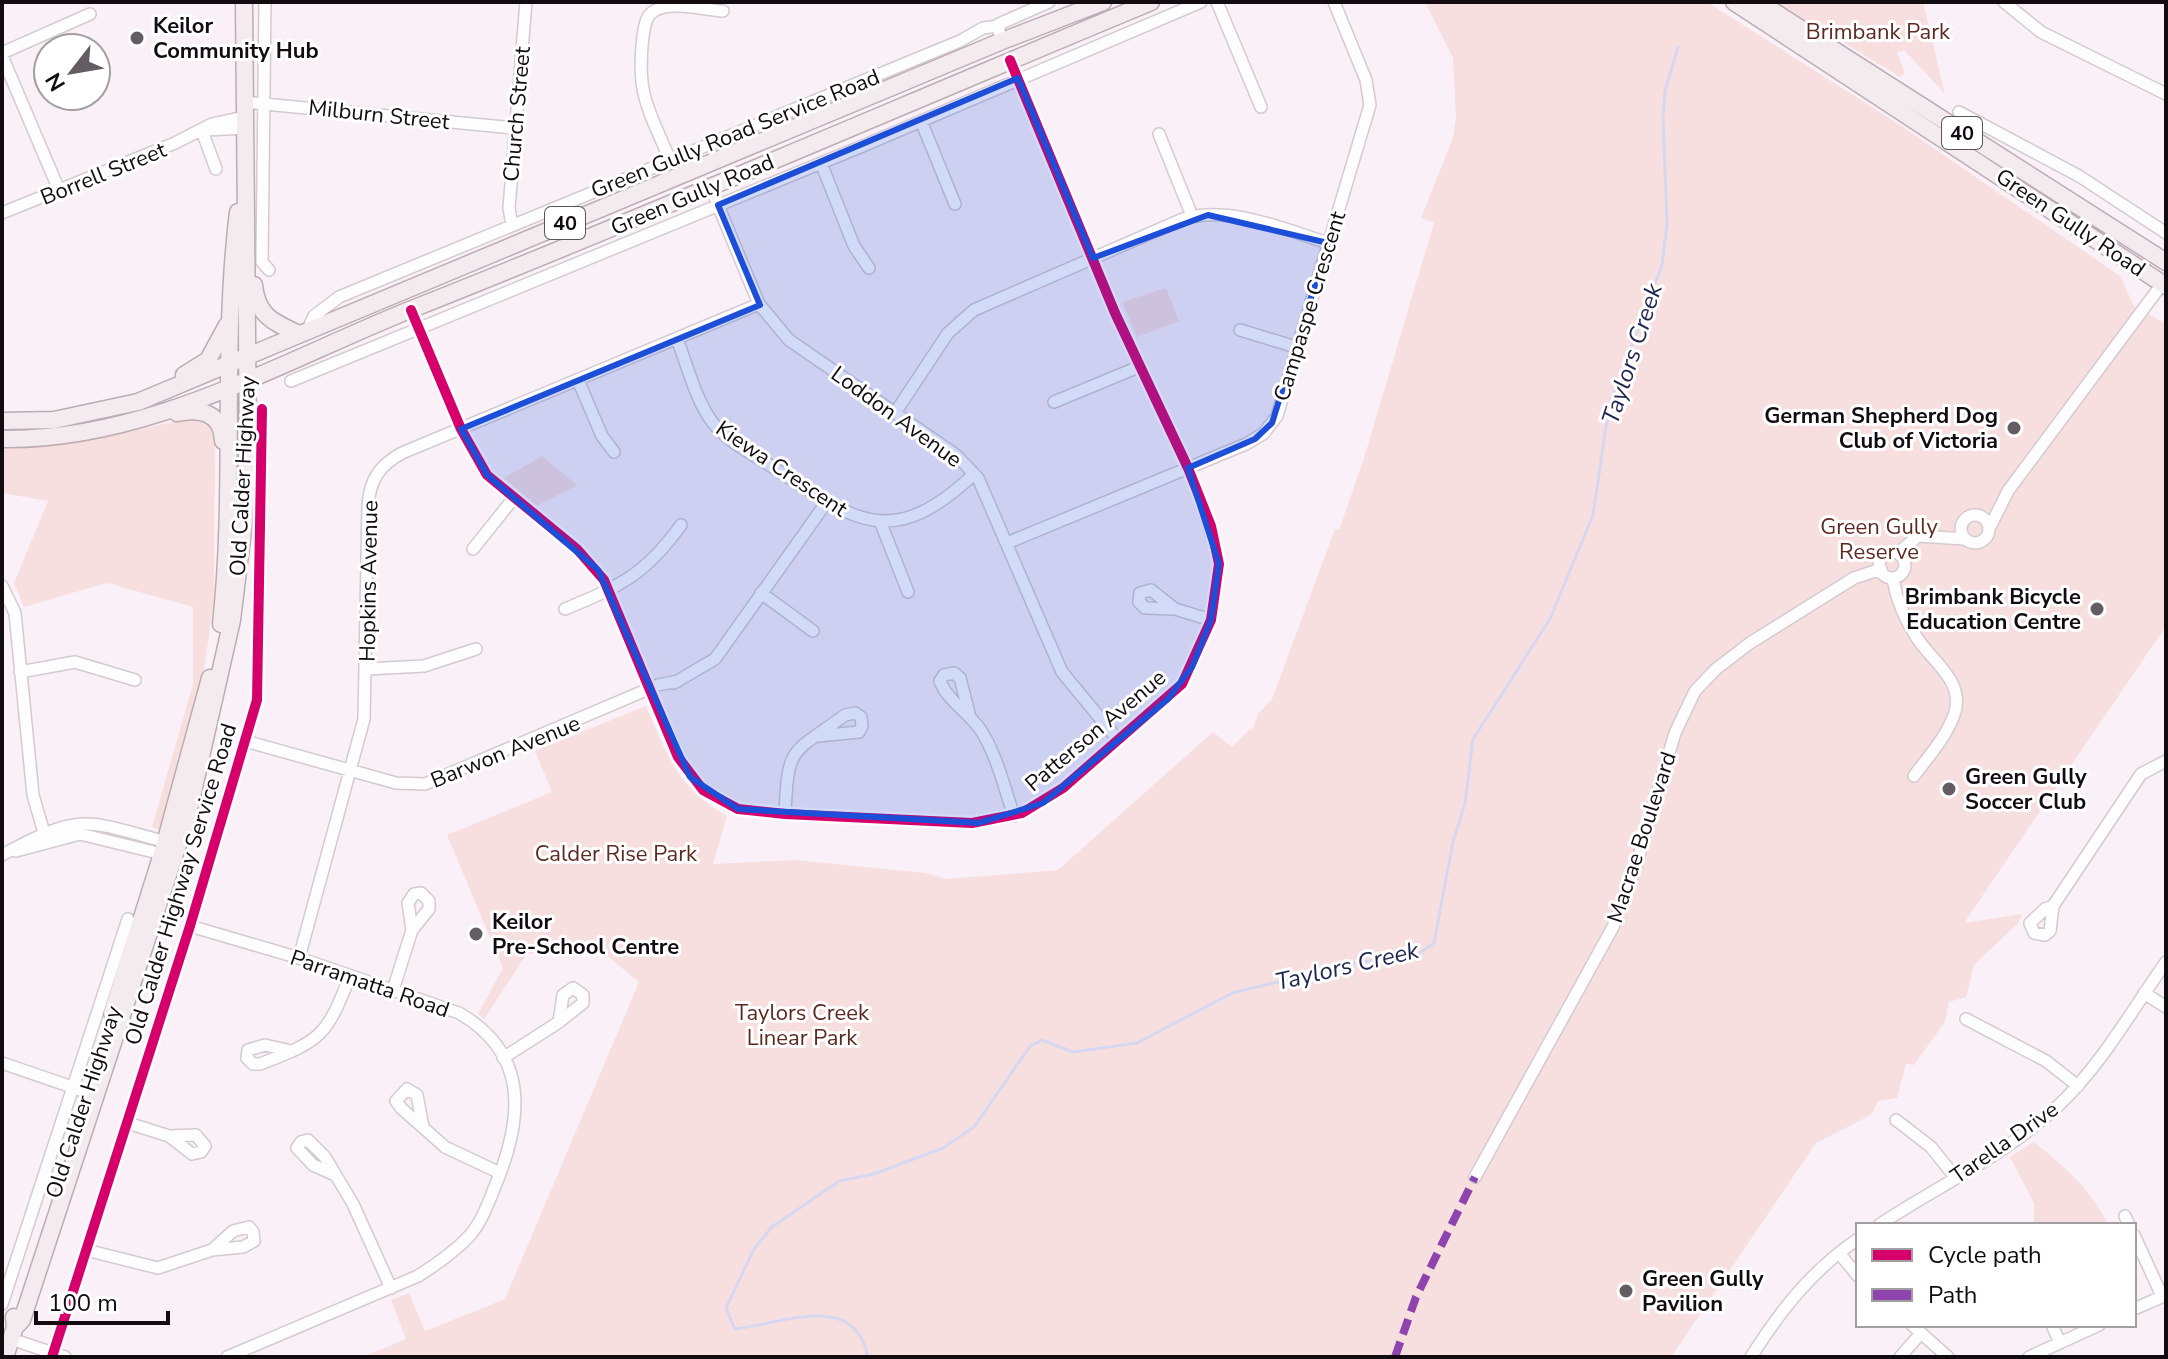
<svg xmlns="http://www.w3.org/2000/svg" width="2168" height="1359" font-family="'Nunito Sans',sans-serif">
<rect width="100%" height="100%" fill="#faf0f8"/>
<path fill="#f8dfdf" d="M1425,2h282l190,121 223,153 14,30 32,18v302l-202,297 58,-9 -4,9 -44,42 -8,32 -17,5 -4,20 -31,43 -8,-1 -9,34 -19,3 -7,14 -55,28 -145,214h-1308l43,-18 -15,-39 18,-7 16,38 80,-32 134,-317 -51,-42 -14,8 -47,6 -43,65 -6,-5 25,-46 -56,-133 105,-43 -17,-41 111,-45c22,50 30,81 81,110l-14,48 82,-4 130,13 22,6 111,-9 155,-138 19,15 18,-18 2,2 6,-17 14,-15 63,-170 4,1 25,-72 70,-235 -13,-5 32,-80 3,-20 -3,-60z
M1777,2h146l22,92 -41,-44 -7,3 8,20 -5,4z
M1166,288l13,33 -42,16 -15,-35z
M193,418l16,8 6,15 -1,157 -9,66 -36,155 -9,11 -8,-3 41,-143v-77l-86,-24 -83,24 -10,-24 34,-82 -46,-8v-45l69,-5z
M542,456l35,29 -40,21 -33,-28z
M2034,1142c31,25 57,48 74,82l-74,1v-22l-24,-46z"/>
<g fill="none" stroke-linecap="round" stroke-linejoin="round">
<path stroke="#d5d8f0" stroke-width="3" d="M868,1357c-13,-67 -87,-33 -133,-28l-9,-21 28,-59 18,-22 67,-46 35,-7 69,-26 31,-21 56,-81 12,-6 31,12 64,-9 95,-50 125,-30 63,-10 14,-10 19,-101 12,-39 8,-64 77,-120 43,-104 16,-109 53,-141 5,-41 -4,-106 2,-27 13,-44"/>
<defs>
<path id="minor" d="M265,2l-3,260 7,8
M1217,2l44,105
M2004,2l37,30 125,62
M999,32v-8l50,-22
M2,53l88,-39
M2,56l57,134
M244,102l270,26
M1959,112l120,64 87,57
M921,121l34,83
M207,130l37,-2
M202,131l14,38
M1159,134l33,82
M670,160c-22,-52 -34,-66 -27,-124 2,-10 2,-21 13,-26 17,-9 48,0 67,1
M821,163l33,83 15,22
M710,186l49,118 30,36 167,115 22,23 84,194 56,68
M2,213l173,-70 37,-19 32,-7
M512,225l-3,-17 17,-206
M411,310l50,119 26,46 90,74 27,31 74,177 25,33 35,19 47,5 187,9 50,-10 41,-25 119,-104 29,-64 8,-56 -8,-38 -23,-58 -73,-155 -105,-253
M1240,330l56,17
M307,331l7,-15 25,-19 621,-256 23,-13 15,-2
M677,339c10,26 19,62 36,84 15,20 44,33 64,47 81,54 117,79 197,4
M578,380l24,56 12,16
M291,381l574,-236 336,-143
M1054,402l87,-36
M895,413l53,-80 26,-23 209,-91c47,-14 100,10 145,24
M1961 529a14 14 0 1 1 28 0a14 14 0 1 1-28 0Z
M880,521l28,71
M1990,527l18,-36 154,-207
M1007,543l239,-99 17,-10 14,-18 93,-311 -4,-25 -32,-78
M473,549l40,-50
M1879 565a13 13 0 1 1 26 0a13 13 0 1 1-26 0Z
M1898,553l20,-17 47,3
M1893,580c4,21 12,40 24,58 15,23 47,43 38,74 -7,23 -27,45 -41,64
M2,586l13,27 18,182 14,48
M761,593l52,38
M565,609c55,-23 80,-34 116,-84
M1175,609l-24,-19 -11,3 -1,9 6,6 30,1 36,11
M366,669l58,-3 52,-17
M20,672l55,-10 60,18
M674,683l41,-24 111,-156
M969,713l-9,-35 -6,-5 -10,2 -4,6c7,19 28,31 40,48 17,26 24,58 34,87
M245,741l151,42 29,1 233,-99 20,-4
M785,814c3,-70 6,-59 60,-99l10,-2 6,4 1,9 -3,6 -41,4
M16,851l64,-17 82,20
M2,855c79,-42 80,-36 164,-13
M421,893l8,8v8l-17,21 -4,-27 6,-9z
M2053,906l-3,25 -5,4 -11,-2 -4,-10 15,-14 8,-3 88,-132 25,-13
M190,926l109,32 160,55c69,40 64,102 39,166 -8,19 -14,39 -27,55 -15,17 -34,30 -53,42l-191,81
M299,958l65,-239 4,-214c2,-26 12,-40 34,-52l357,-149
M573,988l10,7v8l-24,19 4,-27z
M393,990l19,-60
M2144,993l22,14
M1966,1019l80,42 32,25
M287,1050l-22,-5 -17,5 -1,8 6,6h7c62,-24 66,-27 90,-88
M503,1058l56,-36
M2,1063l85,29
M1896,1120l35,27 24,30
M128,1123l41,13 27,-1 9,11 -4,6 -9,2 -23,-18
M423,1127l-6,-32 -10,-6 -11,12 5,7 44,39 55,26
M333,1174l-20,-9 -16,-17 4,-6 7,-2 17,17 28,47 38,84
M1475,1177l138,-250 22,-58 40,-136 20,-42 21,-22 34,-26 104,-65 27,-9
M2125,1216l4,9
M1879,1225c59,-39 128,-71 180,-120 43,-41 73,-95 107,-143
M2134,1235l28,61
M86,1250l72,18 54,-18 31,-3 11,-6 -1,-9 -4,-5 -16,4 -21,19
M1839,1253l19,23
M2,1304l126,-385
M2134,1309l32,-14
M1912,1325l36,32
M2052,1325l8,18
M11,1339l54,18
M52,1357l138,-431 67,-226 5,-291
M1751,1357c29,-46 61,-87 107,-118
M1900,1357l21,-24
M2029,1357l70,-32"/>
<path id="primary" d="M1734,2l432,284
M1759,2l407,260
M254,285c3,31 19,37 45,49
M184,375l24,-15 19,-35
M177,413c24,-5 45,0 46,28
M2,421l52,-1 84,-18 864,-361 101,-39
M2,439c146,2 278,-77 410,-130 248,-98 493,-205 739,-307
M221,624c15,-137 0,-275 17,-412
M112,1013l50,-159 48,-176
M15,1327l7,-7 166,-506 44,-194 12,-98 4,-79 -4,-441
M5,1357l10,-30 -1,-10"/>
</defs>
<use href="#minor" stroke="#d3cbd1" stroke-width="14"/>
<use href="#primary" stroke="#bcacb3" stroke-width="19"/>
<use href="#minor" stroke="#fefdfe" stroke-width="11"/>
<use href="#primary" stroke="#f4ebef" stroke-width="16"/>
<path stroke="#8e44ad" stroke-width="8" stroke-dasharray="16 8" stroke-linecap="butt" d="M1395,1357l21,-60 59,-120"/>
<defs>
<path id="cycleway" d="M411,310l50,119 26,46 90,74 27,31 74,177 25,33 35,19 47,5 187,9 50,-10 41,-25 119,-104 29,-64 8,-56 -8,-38 -23,-58 -73,-155 -105,-253
M52,1357l138,-431 67,-226 5,-291"/>
</defs>
<use href="#cycleway" stroke="#fff" stroke-width="15"/>
<use href="#cycleway" stroke="#d6006c" stroke-width="10"/>
</g>
<path fill="#1d4ed8" fill-opacity="0.2" stroke="#1d4ed8" stroke-width="6" stroke-linejoin="round" d="M1018,78l75,180 115,-43 120,28 -56,180 -17,16 -67,29 31,96 -8,56 -19,47 -24,32 -125,104 -64,20 -241,-14 -48,-32 -92,-207 -111,-95 -26,-46 299,-124 -42,-100z"/>
<g fill="#635c62" stroke="#fff" stroke-width="3">
<circle cx="137" cy="38" r="8"/>
<circle cx="2014" cy="428" r="8"/>
<circle cx="2097" cy="609" r="8"/>
<circle cx="1949" cy="789" r="8"/>
<circle cx="476" cy="934" r="8"/>
<circle cx="1626" cy="1291" r="8"/>
</g>
<g text-anchor="middle" stroke-width="6" stroke-linejoin="round" paint-order="stroke">
<g fill="#fff" stroke="#595558" stroke-width="2">
<rect x="1942" y="117" width="40" height="32" rx="6"/>
<rect x="545" y="207" width="40" height="32" rx="6"/>
</g>
<g font-size="20" font-weight="bold" fill="#120c11">
<text x="1962" y="140">40</text>
<text x="565" y="230">40</text>
</g>
<g font-size="22" font-weight="bold" fill="#120c11" stroke="#fff" text-anchor="start">
<text x="153" y="33">Keilor<tspan x="153" dy="25">Community Hub</tspan></text>
<text x="1998" y="423" text-anchor="end">German Shepherd Dog<tspan x="1998" dy="25">Club of Victoria</tspan></text>
<text x="2081" y="604" text-anchor="end">Brimbank Bicycle<tspan x="2081" dy="25">Education Centre</tspan></text>
<text x="1965" y="784">Green Gully<tspan x="1965" dy="25">Soccer Club</tspan></text>
<text x="492" y="929">Keilor<tspan x="492" dy="25">Pre-School Centre</tspan></text>
<text x="1642" y="1286">Green Gully<tspan x="1642" dy="25">Pavilion</tspan></text>
</g>
<g font-size="22" fill="#5c2921" stroke="#fff">
<text x="1878" y="39">Brimbank Park</text>
<text x="1879" y="534">Green Gully<tspan x="1879" dy="25">Reserve</tspan></text>
<text x="616" y="861">Calder Rise Park</text>
<text x="802" y="1020">Taylors Creek<tspan x="802" dy="25">Linear Park</tspan></text>
</g>
<g font-size="22" fill="#120c11" stroke="#fff">
<text transform="translate(379 114) rotate(6)" y="8">Milburn Street</text>
<text transform="translate(516 114) rotate(-85)" y="8">Church Street</text>
<text transform="translate(735 133) rotate(-22)" y="8">Green Gully Road Service Road</text>
<text transform="translate(103 173) rotate(-22)" y="8">Borrell Street</text>
<text transform="translate(692 194) rotate(-23)" y="8">Green Gully Road</text>
<text transform="translate(2071 222) rotate(34)" y="8">Green Gully Road</text>
<text transform="translate(1309 306) rotate(-73)" y="8">Campaspe Crescent</text>
<text transform="translate(897 416) rotate(36)" y="8">Loddon Avenue</text>
<text transform="translate(782 468) rotate(34)" y="8">Kiewa Crescent</text>
<text transform="translate(242 476) rotate(-87)" y="8">Old Calder Highway</text>
<text transform="translate(368 581) rotate(-89)" y="8">Hopkins Avenue</text>
<text transform="translate(1095 730) rotate(-40)" y="8">Patterson Avenue</text>
<text transform="translate(505 751) rotate(-22)" y="8">Barwon Avenue</text>
<text transform="translate(1641 837) rotate(-72)" y="8">Macrae Boulevard</text>
<text transform="translate(180 884) rotate(-73)" y="8">Old Calder Highway Service Road</text>
<text transform="translate(370 983) rotate(19)" y="8">Parramatta Road</text>
<text transform="translate(83 1102) rotate(-72)" y="8">Old Calder Highway</text>
<text transform="translate(2004 1142) rotate(-35)" y="8">Tarella Drive</text>
</g>
<g font-size="24" font-style="italic" fill="#1f254e" stroke="#fff">
<text transform="translate(1632 354) rotate(-72)" y="8">Taylors Creek</text>
<text transform="translate(1347 966) rotate(-13)" y="8">Taylors Creek</text>
</g>
</g>
<rect width="2168" height="1359" fill="none" stroke="#120c11" stroke-width="8"/>
<rect x="1856" y="1223" width="280" height="104" fill="#ffffff" stroke="#a09ea0" stroke-width="2"/>
<rect x="1872" y="1249" width="40" height="12" fill="#d6006c" stroke="#a09ea0" stroke-width="2"/>
<text x="1928" y="1263" font-size="24" fill="#120c11">Cycle path</text>
<rect x="1872" y="1289" width="40" height="12" fill="#8e44ad" stroke="#a09ea0" stroke-width="2"/>
<text x="1928" y="1303" font-size="24" fill="#120c11">Path</text>
<g transform="translate(72 72) rotate(239)"><circle r="38" fill="#ffffff" stroke="#a09ea0" stroke-width="2"/>
<path d="M0-6L14 30L0 20L-14 30Z" fill="#635c62"/>
<text y="-12" font-size="22" font-weight="bold" text-anchor="middle" fill="#120c11">N</text>
</g>
<path d="M36 1311v12h132v-12" fill="none" stroke="#120c11" stroke-width="4"/>
<text x="48" y="1311" font-size="24" fill="#120c11" stroke="#ffffff" stroke-width="6" paint-order="stroke">100 m</text>
</svg>
